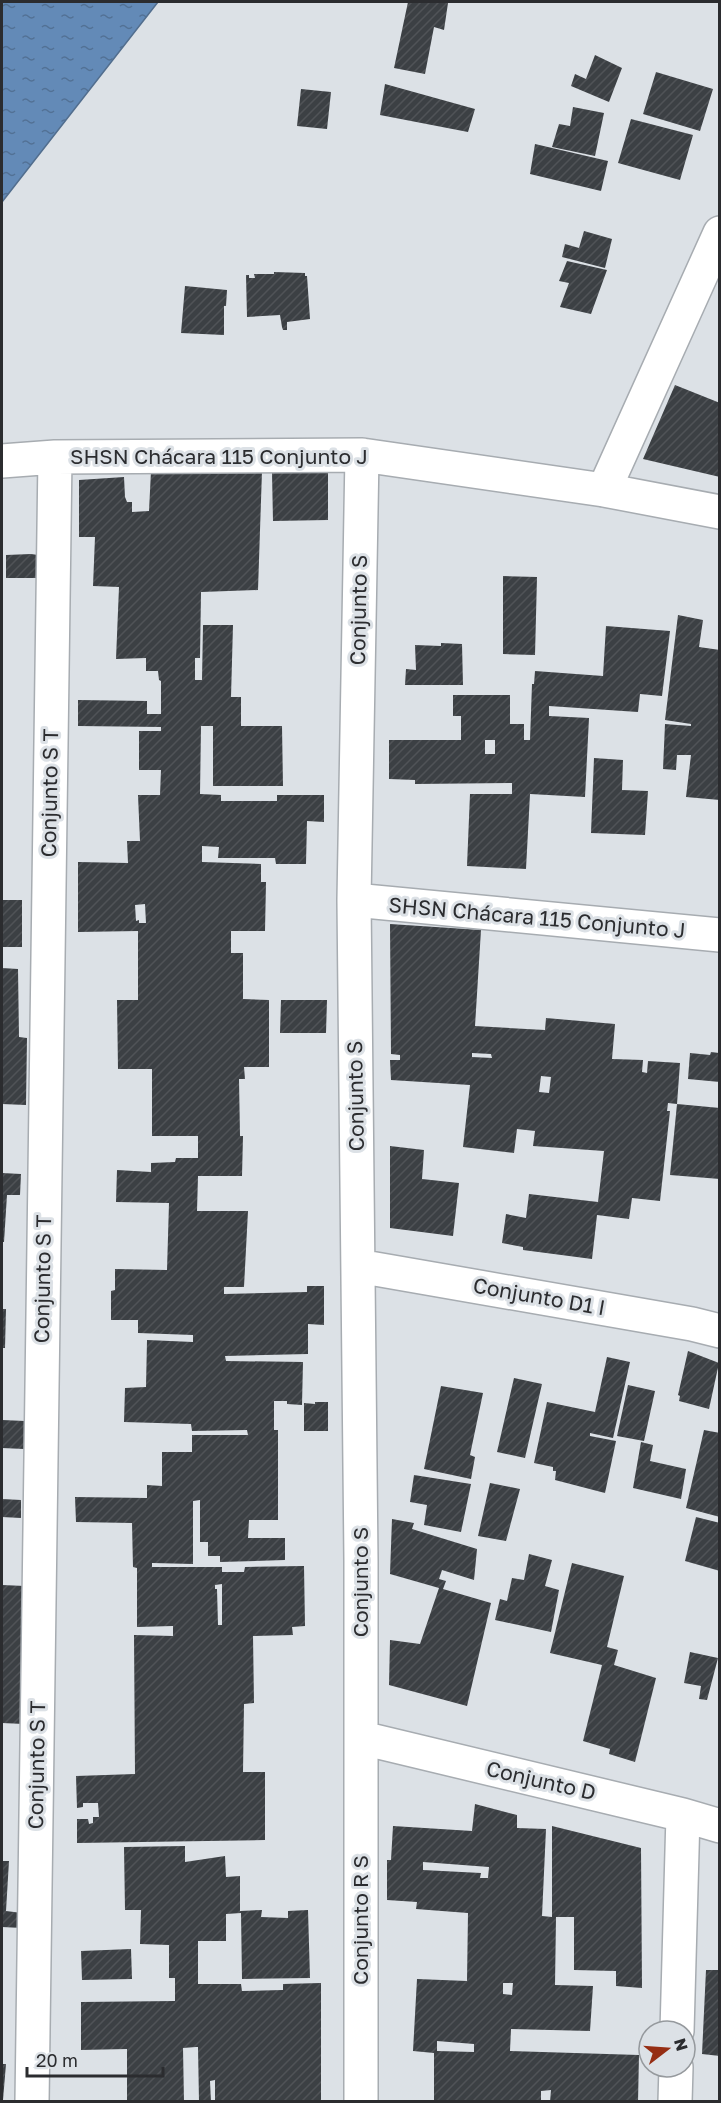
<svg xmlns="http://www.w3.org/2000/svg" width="721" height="2103" font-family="'Golos Text',sans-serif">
<defs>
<pattern id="water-ripples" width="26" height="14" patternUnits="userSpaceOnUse" patternTransform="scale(1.5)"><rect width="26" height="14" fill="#638ab7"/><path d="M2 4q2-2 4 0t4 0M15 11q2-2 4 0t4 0" fill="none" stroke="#527195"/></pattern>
<pattern id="building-hatch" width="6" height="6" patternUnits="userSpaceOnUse" patternTransform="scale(1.5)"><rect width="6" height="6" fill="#3c4044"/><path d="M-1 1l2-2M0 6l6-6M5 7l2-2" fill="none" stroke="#505357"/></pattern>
</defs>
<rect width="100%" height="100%" fill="#dce1e6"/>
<path fill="url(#water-ripples)" stroke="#526e8e" stroke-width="1.5" d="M2,2h156l-156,200z"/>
<path fill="url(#building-hatch)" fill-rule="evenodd" d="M408,2l40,1 -4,27 -10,-3 -9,47 -31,-6z
M595,55l27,13 -13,34 -38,-16 4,-12 11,5z
M656,72l57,17 -13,42 -57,-17z
M385,84l90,25 -7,23 -88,-17z
M301,89l30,3 -4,37 -30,-3z
M573,107l31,6 -9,43 -43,-9 7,-23 11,2z
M631,119l62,16 -13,45 -62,-17z
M535,144l73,17 -7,30 -71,-17z
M584,231l28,8 -7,29 -43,-11 3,-13 14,4z
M567,261l40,9 -16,44 -31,-7 9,-24 -10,-2z
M274,272l31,1v3h2l3,43 -23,3v8h-4l-1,-3 -2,-12 -33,2 -1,-42h3v3h6l-1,-4h20z
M185,286l42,4 -1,16h-2v29l-43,-2z
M675,385l45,18v74l-77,-18z
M151,471h111l-4,119 -57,2 -1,66h-5v22h7l1,-55h30l-2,72h10v29h41l1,60h-70v-60h-12l-1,68 21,1v6h56v-6h47v27l-17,-1 -1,43h-30l-1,-6h-57l1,-11 -17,-1v16l59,2v18h5l-1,49h-34v22h12v46l26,1v67h-25l1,12h-6l1,57h3l-1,40h-44l-1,35h51l-4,76h-20v7l83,-2v-6h17v39l-16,-1v30l-83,2 1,5 77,1 -1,43 -15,-1v-3h-13v29h4v90h-29l-1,18h37v22l-65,2v-6h-12v-14h-8v-42l-7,1v63l-41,-1v4h70v5h22l1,-5 59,-1 1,60 -13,1 1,8 -40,1 1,67 -10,1 -1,68h22v68l-188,3v-24h11l1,5 4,-1v-6h6l-1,-14h-15v4l-6,1 -1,-32 59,-2 -1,-139 39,1v-10l-36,1v-59l-4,-1 -1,-44 -56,-1 -1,-25 72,1v-13l15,1v-34h30v-17h56l-1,-5 -55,1 -1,-7 -67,-2 1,-34 21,-1 1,-47 46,2v-7l-55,-2v-13h-27v-29l4,-1v-21l52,1 2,-67 -53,-1 1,-32 34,2v-9l24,-1 1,-4h22v-22h-46v-67h-34l-1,-69h21v-69l-60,1v-70l50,1 -1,-22h13l-2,-46h22l1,-25h-22v-39h22v-4l-83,-1v-26l69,1v13h14v-33l-2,-1 -1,-9h-12v-13l-30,1 3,-72 -26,-1 2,-49h-16v-57l45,-3 1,20 2,5h5v10l17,-1zM145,904l1,19h-7v-3l-3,1 -1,-16zM222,1584v41h-4l-1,-36h-2v-4z
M272,473h56v47l-55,1z
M31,554l7,1v23h-32v-23z
M503,576l34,1 -2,78 -32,-1z
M678,615l25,5 -4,27 21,3v150l-34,-3 5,-42h-14l-1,15 -13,-1 2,-45 26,2v-2l-26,-4z
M606,626l64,5 -8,65 -22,-2 -2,18 -89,-6v10l40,2 -4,79 -55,-3 -4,75 -59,-3 3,-72h42v-11l-97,1v-4l-26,-1v-39h72v-24h-8v-21h57v29h14v16h6l2,-56h2l1,-13 68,5zM485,740h10v14h-10z
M441,643l21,1 1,41h-58l1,-16 10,1 -1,-25 26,1z
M594,758l29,2 -1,30 26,1 -3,44 -54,-2z
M2,900h20v47h-20z
M390,924l91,6 -6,96 70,4 1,-12 69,6 -3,35 31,1 -1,12 5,1 1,-12 32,2 -3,41 43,4v71l-50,-4 7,-71 -9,-1 -1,8h3l-10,90 -28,-3 -3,21 -32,-4 -5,44 -69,-9v-3l-21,-4 4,-29 20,4 3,-24 69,8 6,-51 -71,-5 2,-15 -18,-2 -3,24 -51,-6 7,-62 -79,-5 -1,-20h10v-5l-9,-1zM472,1053l19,1 1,4 -20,-1zM541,1076l10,1 -2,16 -10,-1z
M2,968l16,1 1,68 8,1 -1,67 -24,-1z
M281,1000h46l-1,33h-46z
M711,1052l8,1 1,2v27l-32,-3 2,-26 20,2z
M390,1146l34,4 -2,29 37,4 -6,53 -63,-8z
M2,1173l19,1 -1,21h-13l-3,47h-2z
M2,1309h4l-1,39h-3z
M688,1351l31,12 -10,46 -30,-8 1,-5 -2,-1z
M607,1357l23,5 -17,76 -23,-5v3l26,5 -11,52 -50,-13 1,-9h-3v-4l-19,-4 13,-61 48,10z
M514,1378l28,6 -17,74 -28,-6z
M628,1385l27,6 -11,50 -27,-5z
M441,1386l42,7 -13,62 5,2 -4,22 -47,-10z
M315,1402h13v29h-24v-28l11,1z
M2,1420l23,1 -1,28 -22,-1z
M704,1430l16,3v84l-34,-9z
M641,1442l12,3 -3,16 36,8 -5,30 -48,-11z
M414,1475l57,9 -10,48 -37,-7 3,-20 -17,-3z
M490,1483l30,6 -14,52 -28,-5z
M2,1499l19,1v18l-19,-1z
M696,1517l24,6v48l-35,-10z
M392,1519l22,4 -2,6 65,20 -3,31 -32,-10 -3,9 7,2 -3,8 48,14 -24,103 -78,-21 1,-45 30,4 19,-56 -49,-14z
M529,1554l23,6 -7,26 14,4 -8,42 -56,-12 5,-21 7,2 5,-23 12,2z
M572,1563l52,13 -17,71 11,3 -4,15 42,13 -21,84 -26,-8 1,-5 -27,-8 19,-76 -52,-12z
M2,1585l23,1 -1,138 -22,-1z
M690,1652l28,6 -11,42 -8,-1 2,-13 -17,-3z
M475,1804l42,11v13l29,1 -4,87 10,1v-91l89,22 1,140 -26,-2v-15l-42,-1v-53h-18l-1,68 38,1 -3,45 -79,-2 -1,22 129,4 -1,47h-88l1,-12 -10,1v11h-107v-49l-21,-2 4,-72 50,2 1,-68 -52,-4 1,-7 -30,-2v-40h4l2,-34 79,5zM423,1862l66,5 -1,11h-8l1,-5 -58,-3zM503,1983h10l-1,12 -9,-1zM437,2041l37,3v8l-37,-1z
M185,1846v16l40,-6 1,21 14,-1v35l22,-1 -1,7 27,1v-7l20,-1 2,68 -68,1 -1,-66 -15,1v27h-28v43h43l1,7 41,-1v-6l38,-1v119l-106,-1v-21l-5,1 1,21h-12l-1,-55h-2l-13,1 1,54h-57v-53l-46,1v-48l94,-1v-23h-6v-33l-29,-1 1,-34h-16l-1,-63z
M2,1861h7l-3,50 16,2v15l-20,-1z
M131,1949l1,30 -50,1 -1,-29z
M706,1970h14v86l-18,-2z
M2,2064h4l-3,36h-1z"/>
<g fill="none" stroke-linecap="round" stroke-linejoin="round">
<defs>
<path id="street" d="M2,461l53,-4 307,-2 242,35 116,22
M604,490l116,-257
M354,900l366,35
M358,1266l334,58 28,7
M362,1738l321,77 37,11
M677,2031l6,-216
M32,2102l23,-1645
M361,2102v-541l-7,-661 8,-445
M675,2102l1,-35"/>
</defs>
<use href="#street" stroke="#a7acb1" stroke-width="36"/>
<use href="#street" stroke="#fff" stroke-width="33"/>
</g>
<g text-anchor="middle" stroke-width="6" stroke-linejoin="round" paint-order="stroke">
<g font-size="21" fill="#2b2c2f" stroke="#dce1e6">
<text x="219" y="464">SHSN Chácara 115 Conjunto J</text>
<text transform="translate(359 610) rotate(-89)" y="7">Conjunto S</text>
<text transform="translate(50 793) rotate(-89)" y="7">Conjunto S T</text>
<text transform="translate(537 918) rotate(5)" y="7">SHSN Chácara 115 Conjunto J</text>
<text transform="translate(356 1096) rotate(-91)" y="7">Conjunto S</text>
<text transform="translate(43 1279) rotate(-89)" y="7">Conjunto S T</text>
<text transform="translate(539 1297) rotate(10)" y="7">Conjunto D1 I</text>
<text transform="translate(361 1582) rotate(-90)" y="7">Conjunto S</text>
<text transform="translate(37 1765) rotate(-89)" y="7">Conjunto S T</text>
<text transform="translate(541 1781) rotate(13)" y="7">Conjunto D</text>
<text transform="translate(361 1920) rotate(-90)" y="7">Conjunto R S</text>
</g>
</g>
<rect width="721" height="2103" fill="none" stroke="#2b2c2f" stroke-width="6"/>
<g transform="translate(667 2049) rotate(73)"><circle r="28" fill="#dce1e6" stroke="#95999d" stroke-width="1.5"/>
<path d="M0-4.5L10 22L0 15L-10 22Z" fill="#962e14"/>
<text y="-9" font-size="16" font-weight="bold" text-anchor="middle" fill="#2b2c2f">N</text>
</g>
<path d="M27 2067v9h136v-9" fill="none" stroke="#2b2c2f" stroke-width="3"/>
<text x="36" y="2067" font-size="18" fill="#2b2c2f" stroke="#dce1e6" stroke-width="4.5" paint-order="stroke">20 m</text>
</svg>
